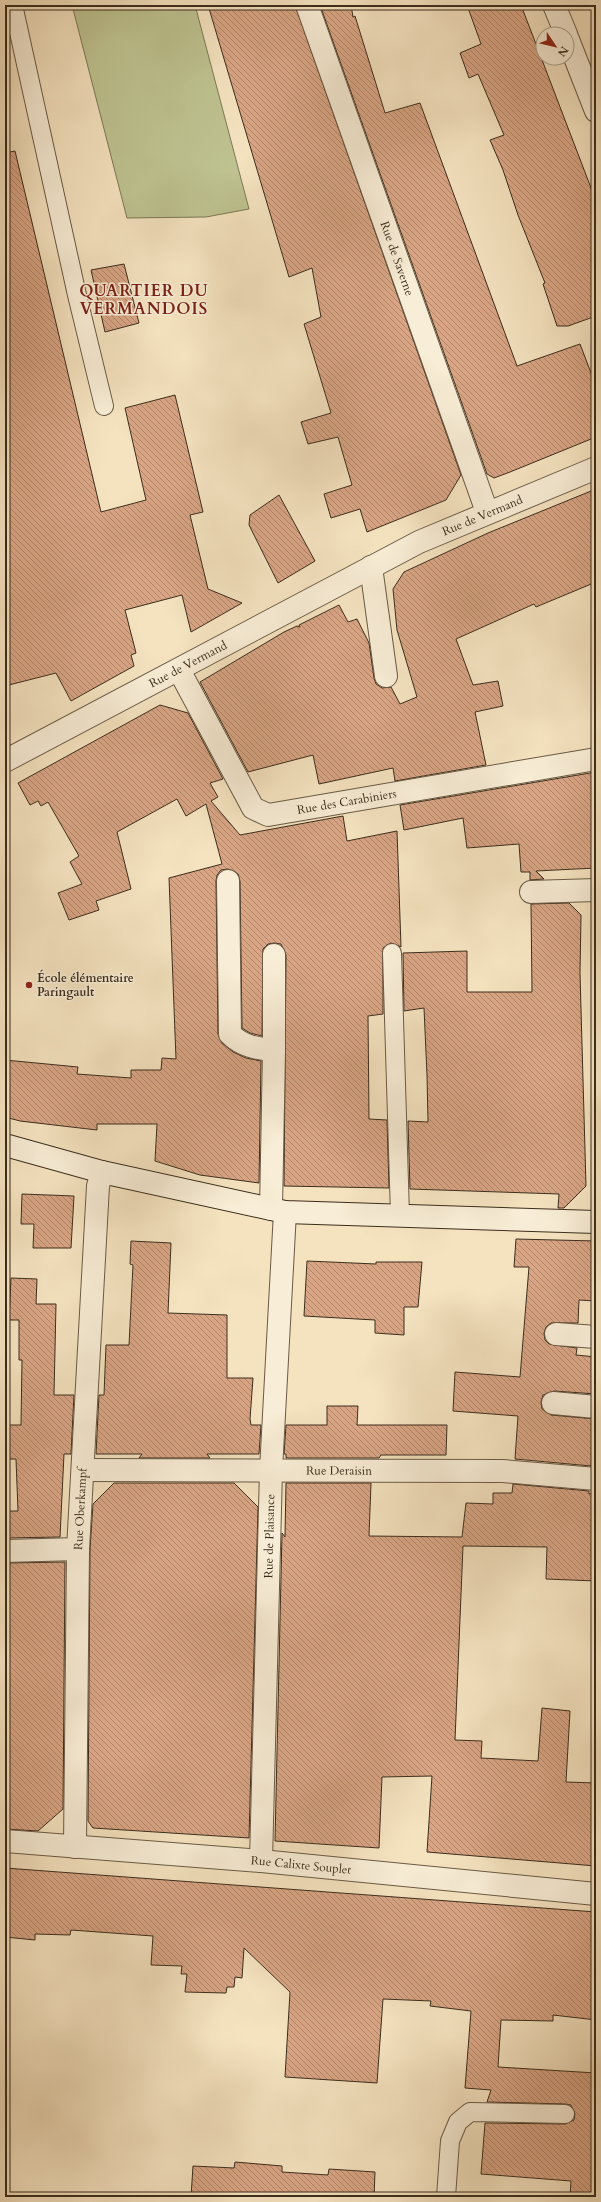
<svg xmlns="http://www.w3.org/2000/svg" width="601" height="2202" font-family="Cardo,serif">
<defs>
<pattern id="building-back-hatch" width="6" height="6" patternUnits="userSpaceOnUse"><rect width="6" height="6" fill="#d9a585"/><path d="M-1 5l2 2M0 0l6 6M5-1l2 2" fill="none" stroke="#b1876c"/></pattern>
</defs>
<rect width="100%" height="100%" fill="#f5e3c0"/>
<filter id="stains"><feTurbulence type="fractalNoise" baseFrequency=".005" numOctaves="4"/><feColorMatrix values="0 0 0 0 .2 0 0 0 0 .09 0 0 0 0 .02 0 0 0 .5 -.17"/></filter>
<radialGradient id="worn" r=".72"><stop offset=".6" stop-color="#630" stop-opacity="0"/><stop offset="1" stop-color="#630" stop-opacity=".3"/></radialGradient>
<path fill="#bec391" stroke="#7c7856" d="M72,5h123l54,204 -43,8 -79,1z"/>
<path fill="url(#building-back-hatch)" stroke="#3b2d1c" d="M208,5h87l166,470 -15,25 -79,32 -7,-23 -29,9 -7,-24 28,-9 -14,-48 -30,7 -7,-22 30,-9 -27,-89 17,-7 -9,-49 -23,9z
M320,5h31l2,12 2,-1 30,97 35,-10 97,263 63,-22 16,42v51l-86,35 -16,6 -7,-4z
M467,5h54l75,196v115l-28,10h-11l-14,-42 2,-1 -27,-68 -15,-45 -13,-30 14,-5 -26,-61 -9,4 -9,-25 21,-9z
M15,151l86,361 45,-12 -21,-92 50,-13 28,117 -13,3 18,74 34,14 -51,29 -9,-37 -57,15 11,43 -5,2 3,11 -63,35 -15,-28 -51,13v-533z
M124,264l15,59 -34,9 -14,-62z
M596,489v93l-60,25 -2,-3 -78,35 17,46 25,-4 5,25 -28,6 11,53 -91,16 -2,-13 -74,16 -6,-29 -65,17 -48,-90 84,-50 13,-6 3,1 -1,-2 40,-20 9,17 9,-3 12,24 5,35 2,6 6,4 9,-1 9,17 17,-7 -20,-67 -4,-41 11,-17 84,-39z
M279,495l36,66 -37,22 -29,-58 1,-10z
M160,705l28,8 35,66 -13,4 8,14 -7,4 29,34 103,-19 4,25 50,-10 4,116 -10,-4 -8,5v66l-15,2 1,103 18,1 2,68 -105,-2 2,-231 -5,-11 -7,-1 -6,1 -5,5 -1,87 -12,-3 -8,-5 -2,-147 -2,-7 -10,-5 -7,1 -4,5 -1,6 2,153 4,9 11,9 13,6 15,3 -2,122 -59,-8 -45,-14 2,-37h-60v6l-77,-9 -15,-4v-57l73,7 -1,7 54,4v-8h30l1,-12 14,1 -7,-181 53,-14 -16,-60 -20,12 -9,-17 -60,33 14,57 -35,12 3,9 -30,10 -11,-27 24,-9 -12,-22 9,-6 -31,-54 -7,4 -3,-5 -8,4 -12,-22z
M596,772v96l-60,3 8,8 -14,1v-8h-9l-2,-28 -52,4 -4,-30 -59,12 -4,-25z
M569,903l12,12 -1,58 6,213 -22,22h-6l1,-14 -149,-5 -2,-68 20,1 -1,-47 -3,-67 -20,3 -1,-58 64,-2v41h65l-1,-88z
M22,1194l52,2 -3,52h-38l1,-24h-13z
M516,1239l80,2v60l-17,-1 -1,23h-27l-5,4 -2,6 1,7 4,4 28,4 -1,7 20,2v37l-42,-3 -11,4 -2,7 1,7 9,6 45,4v16h-2l-3,31 -76,-7 3,-43 -65,-5 2,-39 65,5 9,-110h-15z
M131,1241l40,2 -3,70 59,2v63h26l-3,41 1,6h10l-2,29h-52l3,4h-71l3,-4h-46l3,-59h5l2,-50h23l4,-80 -3,-1z
M307,1261l69,3v-2h46l-4,45h-14v28l-29,-2v-13l-71,-4z
M11,1278l26,1 -1,25h20l-2,91h20l-3,59h-7l-4,83 -55,1v-27h13l-2,-52h-11v-34h16l1,-65h-3v-40h-10z
M327,1406h31l-1,19h90l-1,30h-65l-2,3h-93v-4h-2l2,-29h41z
M114,1483h120l24,24 -9,331 -156,-10 -5,-7 2,-272 3,-45z
M286,1483h85l-2,53 93,1 4,-34 27,1v-11h19l1,-9 76,7v3l7,-1v88l-50,-2 1,-32 -84,-1 -8,194 27,1 -1,17 57,3 4,-53 28,3 -4,71 30,1v83l-169,-14 5,-76 -50,1 -3,71 -104,-7 7,-308 3,4z
M65,1562l-2,247 -25,22 -33,-2v-266z
M5,1868l591,44v108l-43,-5v6l-52,-1 -3,47 98,6v124h-26l1,-16 -90,-7 4,-51 80,1 9,-4 1,-6 -4,-9 -6,-1 -78,-2 4,-12 -26,-2 6,-77 -41,-5 1,-5 -48,-2 -6,84 -92,-6 5,-85 -46,-44 -2,30 -7,-1 -1,10h-7l-1,6 -41,-1 2,-18h-6l1,-8 -31,-1 2,-29 -82,-6 -1,5 -35,-1v6l-30,-3z
M235,2162l47,4v6l46,3 1,-6 46,3 -1,25h-183l2,-31 41,2z"/>
<g fill="none" stroke-linecap="round" stroke-linejoin="round">
<defs>
<path id="lane" d="M13,5l64,290 27,111
M392,953l8,262
M446,2197l4,-56 8,-19 12,-10 95,2"/>
<g id="street">
<path id="s1" d="M307,5l180,507"/>
<path d="M554,5l12,29"/>
<path d="M567,37l29,74"/>
<path d="M371,567l15,109"/>
<path id="s2" d="M179,670l74,138 15,7 328,-56"/>
<path id="s3" d="M5,761l414,-219 177,-74"/>
<path d="M228,881l2,153c12,12 27,15 44,16l-3,159"/>
<path d="M531,892l65,-2"/>
<path d="M274,1050v-95"/>
<path d="M556,1334l40,3"/>
<path d="M553,1403l43,4"/>
<path id="s4" d="M83,1470l420,1 93,8"/>
<path d="M5,1551l73,-2"/>
<path id="s5" d="M5,1841l256,20 335,33"/>
<path id="s6" d="M75,1847l3,-298 20,-363 4,-14"/>
<path id="s7" d="M261,1861l10,-391 14,-258"/>
</g>
<path id="secondary" d="M5,1145l97,27 183,40 311,10"/>
</defs>
<use href="#lane" stroke="#6a5a45" stroke-width="20"/>
<use href="#street" stroke="#6a5a45" stroke-width="24"/>
<use href="#secondary" stroke="#3b2d1c" stroke-width="24"/>
<use href="#lane" stroke="#f8edd6" stroke-width="18"/>
<use href="#street" stroke="#f8edd6" stroke-width="22"/>
<use href="#secondary" stroke="#f8edd6" stroke-width="22"/>
</g>
<circle fill="#8f2418" stroke="#f8edd6" stroke-width="1.5" cx="29" cy="985" r="4"/>
<g text-anchor="middle" stroke-width="3" stroke-linejoin="round" paint-order="stroke">
<g font-size="12" fill="#3b2d1c" stroke="#f8edd6">
<text dy="4" stroke="none"><textPath href="#s1" startOffset="269">Rue de Saverne</textPath></text>
<text dy="4" stroke="none"><textPath href="#s3" startOffset="537">Rue de Vermand</textPath></text>
<text dy="4" stroke="none"><textPath href="#s3" startOffset="207">Rue de Vermand</textPath></text>
<text dy="4" stroke="none"><textPath href="#s2" startOffset="253">Rue des Carabiniers</textPath></text>
<text dy="4" stroke="none"><textPath href="#s4" startOffset="256">Rue Deraisin</textPath></text>
<text dy="4" stroke="none"><textPath href="#s6" startOffset="338">Rue Oberkampf</textPath></text>
<text dy="4" stroke="none"><textPath href="#s7" startOffset="325">Rue de Plaisance</textPath></text>
<text dy="4" stroke="none"><textPath href="#s5" startOffset="297">Rue Calixte Souplet</textPath></text>
</g>
<g font-size="12" font-weight="bold" fill="#3b2d1c" stroke="#f8edd6" text-anchor="start">
<text x="37" y="982">École élémentaire<tspan x="37" dy="14">Paringault</tspan></text>
</g>
<g font-size="16" font-weight="bold" letter-spacing="1" fill="#7a1f14" stroke="#f8edd6">
<text x="144" y="296">QUARTIER DU<tspan x="144" dy="18">VERMANDOIS</tspan></text>
</g>
</g>
<rect width="601" height="2202" fill="none" stroke="#f5e3c0" stroke-width="20"/>
<rect x="6" y="6" width="589" height="2190" fill="none" stroke="#3b2d1c" stroke-width="2"/>
<rect x="10" y="10" width="581" height="2182" fill="none" stroke="#3b2d1c"/>
<g transform="translate(555 46) rotate(125)"><circle r="19" fill="#f8edd6" stroke="#aca08c"/>
<path d="M0-3L7 15L0 10L-7 15Z" fill="#8f2418"/>
<text y="-6" font-size="11" font-weight="bold" text-anchor="middle" fill="#3b2d1c">N</text>
</g>
<rect width="100%" height="100%" filter="url(#stains)"/>
<rect width="100%" height="100%" fill="url(#worn)"/>
</svg>
